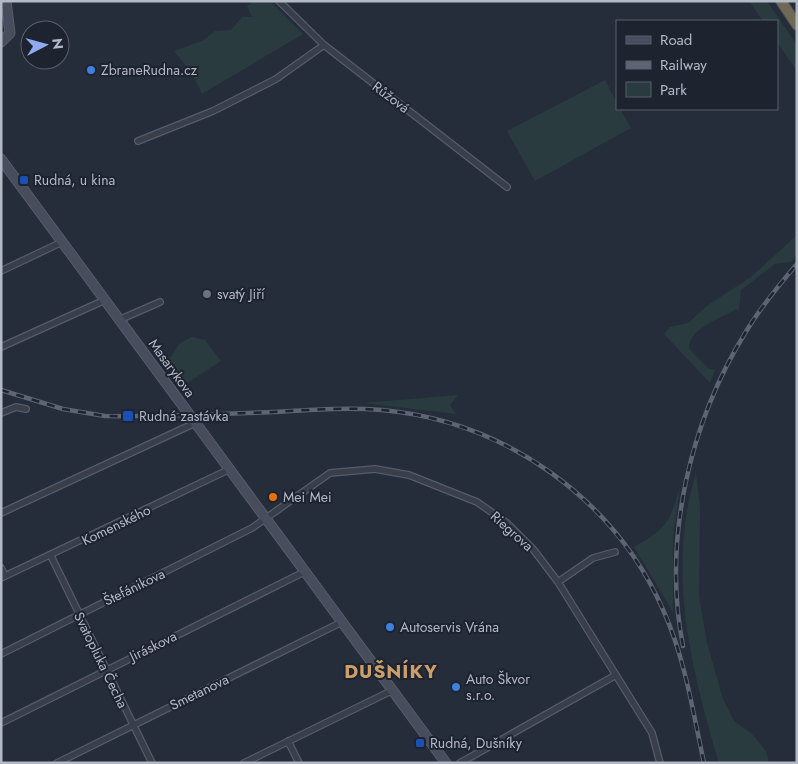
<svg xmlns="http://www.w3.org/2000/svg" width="798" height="764" font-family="Jost,sans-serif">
<rect width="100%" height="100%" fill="#252c3a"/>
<path fill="#2a3b3f" d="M255,1h15l33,33 -101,60 -10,-21 -18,-22 28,-10 13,-10 16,-1 11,-13h10l-5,-11z
M749,1h18l30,44v26l-20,-29v-21h-14z
M605,80l12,23v6h3l11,19 -96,53 -28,-50z
M797,235v20l-6,7 -16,2 -34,26 -2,21 -3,-2c-14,9 -49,20 -47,40l20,20 6,1 -5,13 -46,-49 6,-7 18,-4 20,-18 43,-28z
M192,337l13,3 16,21 -37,24 -16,-24 12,-18z
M458,395l-8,10 6,9 -93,-11z
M696,473l4,35 -1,88 8,47 16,56 11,22 18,13 14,17 3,12h-50c-28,-94 -53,-193 -23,-290z
M680,487l-7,51v74l-39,-65c33,-19 35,-23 46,-60z"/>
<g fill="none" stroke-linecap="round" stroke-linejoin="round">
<defs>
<path id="street" d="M279,1l45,44 183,142
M138,141l75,-30 63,-32 48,-34
M1,271l61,-29
M119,320l41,-18
M1,347l104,-47
M1,413l15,-6 10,2
M1,513l194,-90
M51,556l101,207
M1,568l4,8
M1,578l229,-109
M558,582l35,-24 22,-6
M1,654l251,-126 78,-55 45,-4 34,6 68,27 30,21 26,26 25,33 94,151 8,30
M1,723l305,-152
M288,741l11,22
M57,763l285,-141
M244,763l149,-73
M460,763l156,-88"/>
<path id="secondary" d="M1,42l9,-9 -4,-32
M1,159l445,604"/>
<path id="highway" d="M781,1l16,24"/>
</defs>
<use href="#street" stroke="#575c69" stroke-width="8"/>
<use href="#secondary" stroke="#575c69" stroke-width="11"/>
<use href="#highway" stroke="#444956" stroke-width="12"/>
<use href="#street" stroke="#393e4b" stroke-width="5.5"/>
<use href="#secondary" stroke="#474d5d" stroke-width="9"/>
<use href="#highway" stroke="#706956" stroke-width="10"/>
<defs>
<path id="rail" d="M1,390l62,19 42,7c56,1 112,-2 168,-4 36,-2 73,-5 109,-2 122,11 233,88 282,202 21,47 29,100 40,151
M683,646c-21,-106 7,-225 64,-316 14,-23 32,-45 50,-66"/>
</defs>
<use href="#rail" stroke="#5d6474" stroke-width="4.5"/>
<use href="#rail" stroke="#1e2330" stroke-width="2.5" stroke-dasharray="8" stroke-linecap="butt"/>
</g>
<g fill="#3f7fe0" stroke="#1e2330" stroke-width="2">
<circle cx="91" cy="70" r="5"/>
<circle cx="390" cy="627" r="5"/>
<circle cx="456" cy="687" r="5"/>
</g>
<g fill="#1a4fb4" stroke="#1e2330" stroke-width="2">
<rect x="19" y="175" width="10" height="10" rx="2.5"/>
<rect x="122" y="410" width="12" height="12" rx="2.5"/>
<rect x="415" y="738" width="10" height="10" rx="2.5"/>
</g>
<circle fill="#6b7280" stroke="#1e2330" stroke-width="2" cx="207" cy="294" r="5"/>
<circle fill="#e8710a" stroke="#1e2330" stroke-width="2" cx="273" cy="497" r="5"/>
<g text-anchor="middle" stroke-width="4" stroke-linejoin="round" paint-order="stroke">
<g font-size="14" fill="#b4b9c6" stroke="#1e2330" text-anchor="start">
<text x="101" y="75">ZbraneRudna.cz</text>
<text x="34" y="185">Rudná, u kina</text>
<text x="217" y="299">svatý Jiří</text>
<text x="139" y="421">Rudná zastávka</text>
<text x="283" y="502">Mei Mei</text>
<text x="400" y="632">Autoservis Vrána</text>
<text x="466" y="684">Auto Škvor<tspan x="466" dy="16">s.r.o.</tspan></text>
<text x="430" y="748">Rudná, Dušníky</text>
</g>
<g font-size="14" fill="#b4b9c6" stroke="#1e2330">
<text transform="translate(391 97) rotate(37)" y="5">Růžová</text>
<text transform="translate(172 368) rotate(54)" y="5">Masarykova</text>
<text transform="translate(116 525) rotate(-26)" y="5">Komenského</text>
<text transform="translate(512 531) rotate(42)" y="5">Riegrova</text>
<text transform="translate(134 587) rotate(-26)" y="5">Štefánikova</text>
<text transform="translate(153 646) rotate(-26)" y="5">Jiráskova</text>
<text transform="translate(101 660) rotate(64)" y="5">Svatopluka Čecha</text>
<text transform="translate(199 692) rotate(-26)" y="5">Smetanova</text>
</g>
<g font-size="19" font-weight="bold" letter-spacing="1" fill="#cc9f6a" stroke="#1e2330">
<text x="391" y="678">DUŠNÍKY</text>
</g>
</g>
<rect width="798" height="764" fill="none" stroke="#b4b9c6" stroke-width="5"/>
<rect x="616" y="20" width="162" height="90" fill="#1e2330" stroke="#5a5f6c"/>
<rect x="626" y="36" width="25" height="8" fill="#474d5d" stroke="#5a5f6c"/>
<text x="660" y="45" font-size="15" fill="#b4b9c6">Road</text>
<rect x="626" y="61" width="25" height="8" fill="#5d6474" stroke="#5a5f6c"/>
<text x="660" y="70" font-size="15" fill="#b4b9c6">Railway</text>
<rect x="626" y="82" width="25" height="15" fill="#2a3b3f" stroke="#5a5f6c"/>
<text x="660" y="95" font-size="15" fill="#b4b9c6">Park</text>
<g transform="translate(45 45) rotate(84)"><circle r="24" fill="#1e2330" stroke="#5a5f6c"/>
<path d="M0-4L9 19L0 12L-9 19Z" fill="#90aaef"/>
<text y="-8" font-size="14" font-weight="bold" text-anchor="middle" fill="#b4b9c6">N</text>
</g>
</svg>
